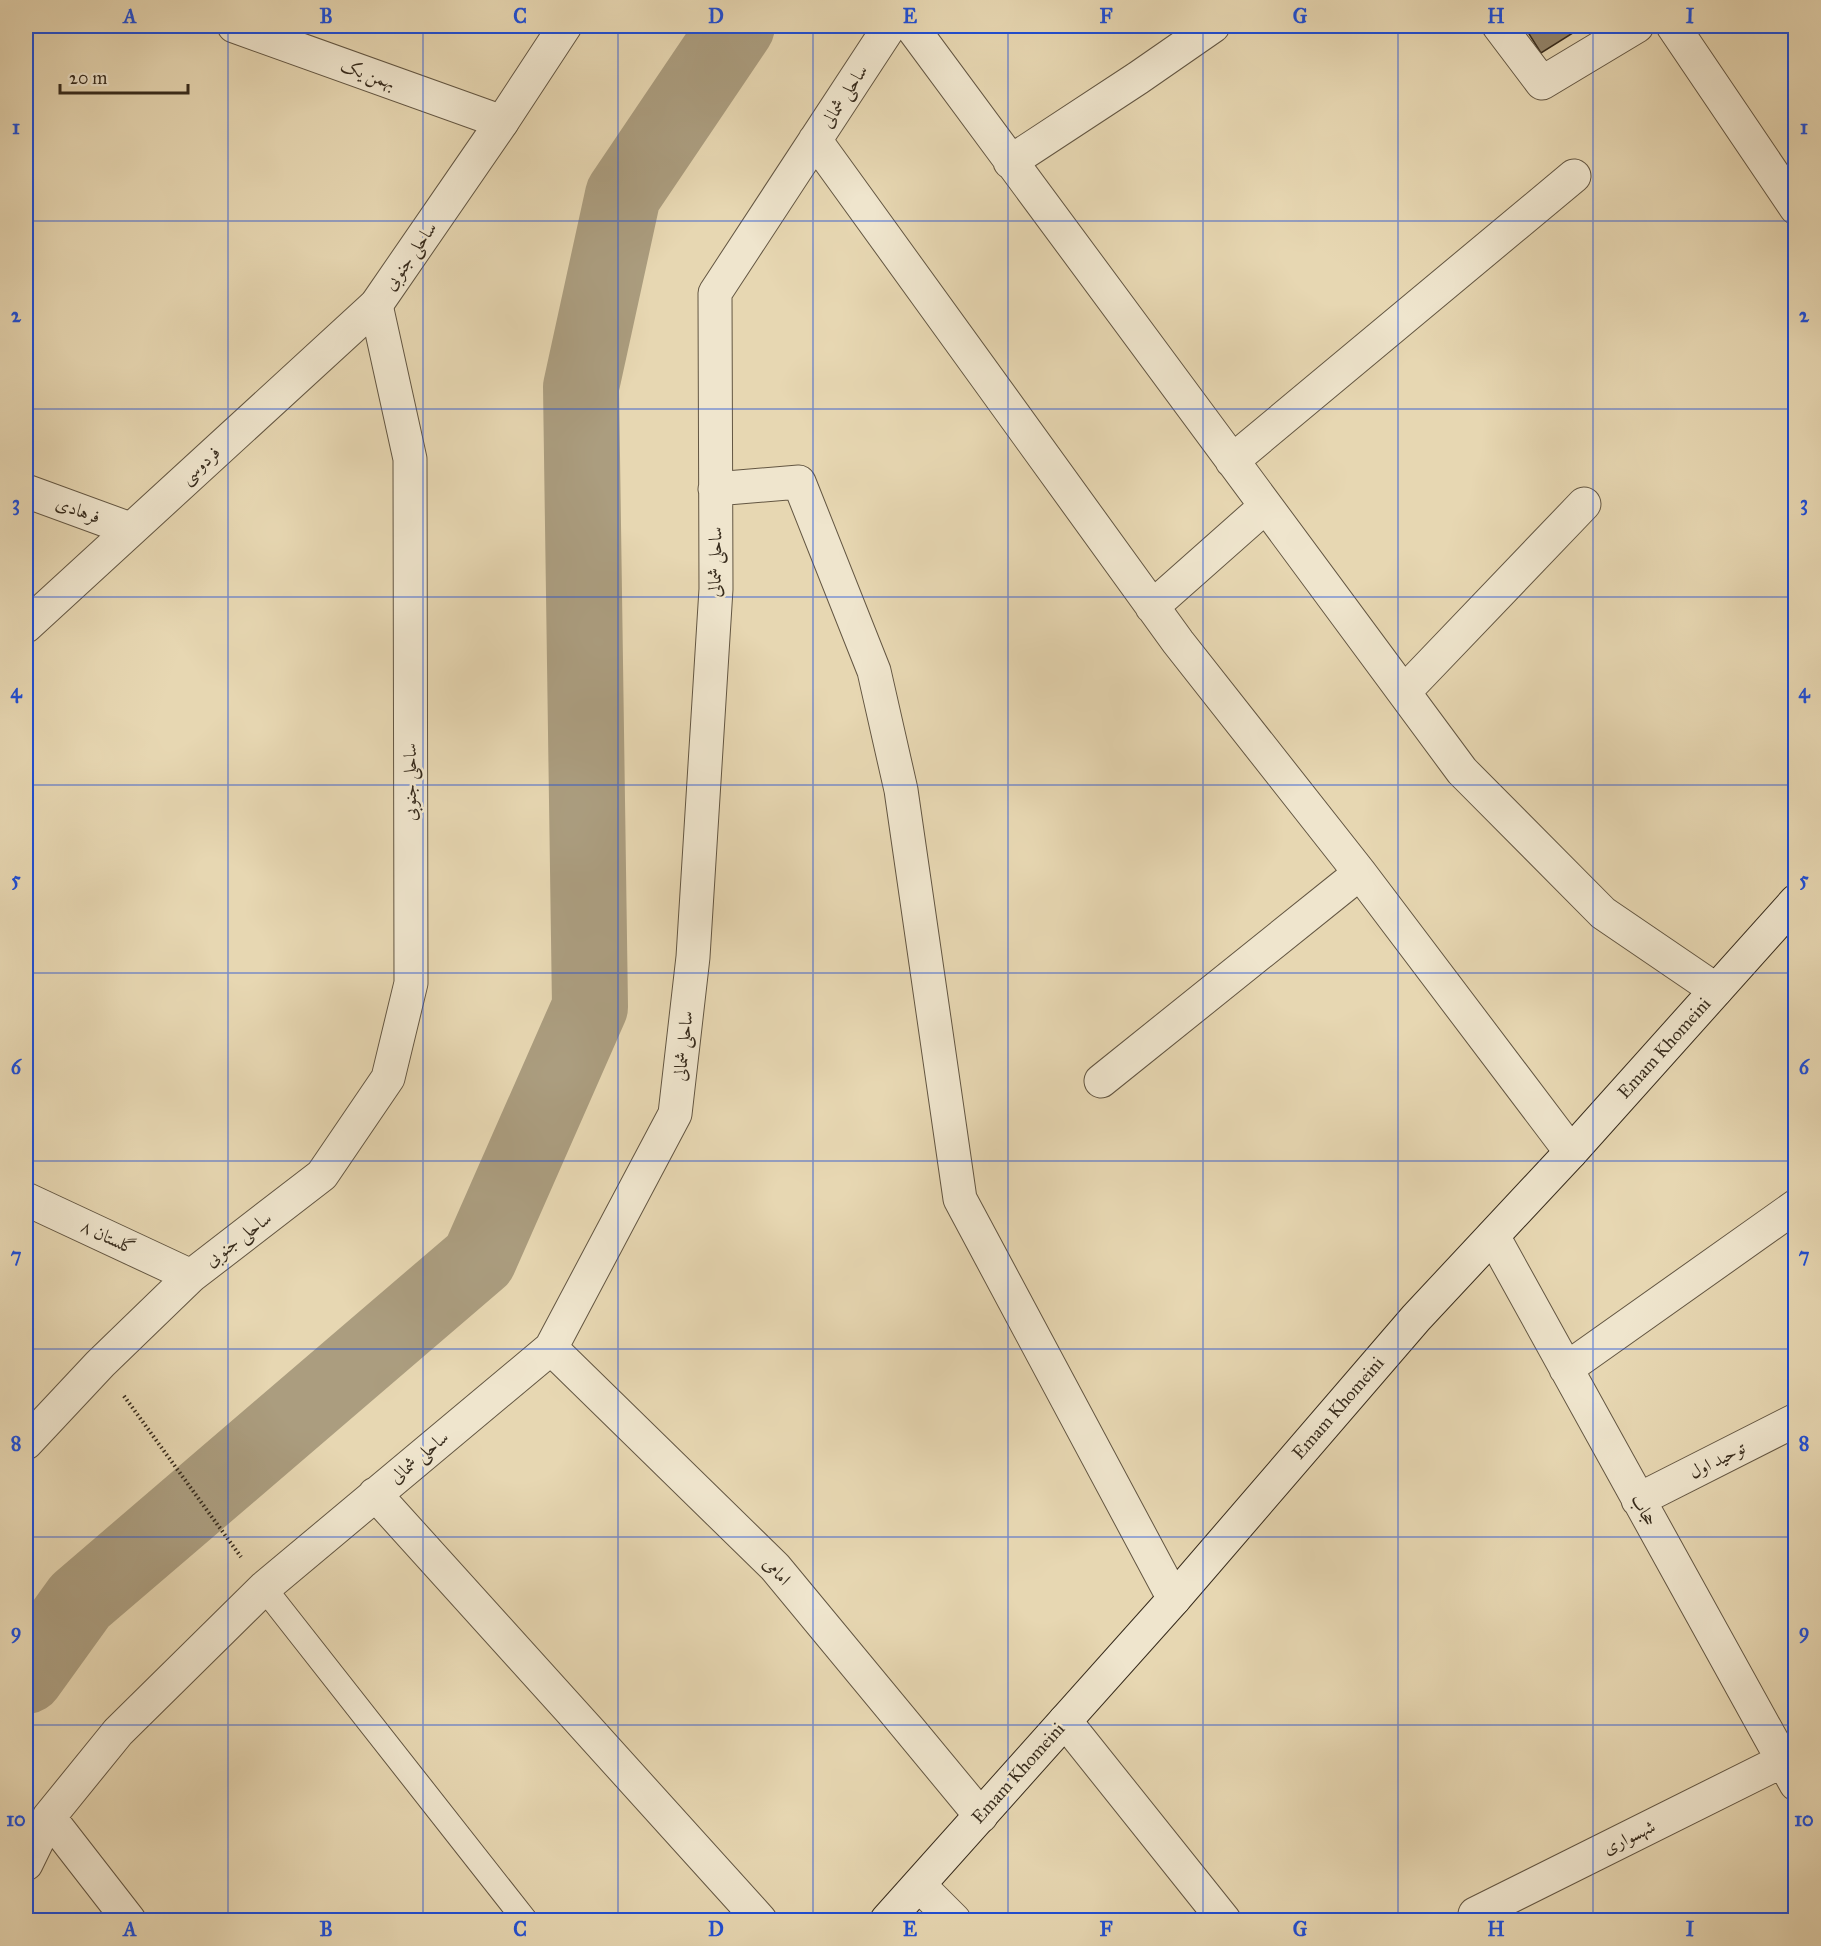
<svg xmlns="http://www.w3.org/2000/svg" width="1821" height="1946" font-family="'IM FELL Great Primer',Amiri,serif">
<rect width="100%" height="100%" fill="#e7d7b2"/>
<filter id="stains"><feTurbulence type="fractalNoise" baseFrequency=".00333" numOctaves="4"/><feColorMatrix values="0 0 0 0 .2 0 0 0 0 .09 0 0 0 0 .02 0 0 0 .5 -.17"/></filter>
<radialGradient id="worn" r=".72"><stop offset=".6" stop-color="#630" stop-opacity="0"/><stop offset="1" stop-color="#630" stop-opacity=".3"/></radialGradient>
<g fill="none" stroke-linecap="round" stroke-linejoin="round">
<path stroke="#ab9d7f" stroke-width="76" d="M26,1676l54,-75 399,-342 111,-252 -9,-620 42,-192 114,-169"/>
</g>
<path fill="#93846a" stroke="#372b1c" stroke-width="1.5" d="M1524,26h60l-43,27z"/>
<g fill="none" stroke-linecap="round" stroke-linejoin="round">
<defs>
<path id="service" d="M264,1588l261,332"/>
<path id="minor" d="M234,26l268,96
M911,26l551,745 141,142 113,77
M1499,26l43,57 95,-57
M1673,26l123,182
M815,140l363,502 182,231 211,279
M1010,162l128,-84 75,-52
M1232,461l342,-285
M715,489l84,-7 75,189 27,119 59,409 214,400
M26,491l104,38
M1152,607l114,-101
M1404,692l180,-188
M1101,1081l259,-208
M26,1199l165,77
M1493,1236l303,548
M551,1348l224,219 206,249
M1566,1369l230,-163
M26,1443l74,-79 91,-88 131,-101 66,-97 23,-95 -1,-524 -34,-154
M375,1494l385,426
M1638,1500l158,-80
M1065,1721l159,199
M49,1817l80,103
M26,1864l23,-47 69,-85 146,-144 287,-240 124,-234 18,-157 23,-368 -1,-296 175,-267
M919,1885l35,35
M1475,1914l321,-160"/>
<path id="tertiary" d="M26,626l350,-321 126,-183 63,-96"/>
<path id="secondary" d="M887,1920l287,-321 242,-281 155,-166 225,-251"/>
</defs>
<use href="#service" stroke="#635642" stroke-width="26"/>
<use href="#minor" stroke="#635642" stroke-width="35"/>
<use href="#tertiary" stroke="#635642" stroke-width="35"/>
<use href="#secondary" stroke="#372b1c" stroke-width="35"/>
<path stroke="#372b1c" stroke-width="4" stroke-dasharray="1.5 3" stroke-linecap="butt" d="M124,1396l117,161"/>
<use href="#service" stroke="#efe5cd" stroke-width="24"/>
<use href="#minor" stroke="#efe5cd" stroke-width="33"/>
<use href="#tertiary" stroke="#efe5cd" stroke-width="33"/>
<use href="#secondary" stroke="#efe5cd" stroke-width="33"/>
</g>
<path fill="none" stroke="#1d4ed8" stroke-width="1.5" stroke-opacity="0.55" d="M228,26v1894M423,26v1894M618,26v1894M813,26v1894M1008,26v1894M1203,26v1894M1398,26v1894M1593,26v1894M26,221h1770M26,409h1770M26,597h1770M26,785h1770M26,973h1770M26,1161h1770M26,1349h1770M26,1537h1770M26,1725h1770"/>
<g text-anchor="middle" stroke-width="5" stroke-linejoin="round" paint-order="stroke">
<g font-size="18" fill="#372b1c" stroke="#efe5cd">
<text transform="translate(368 74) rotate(20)" y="6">بهمن یک</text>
<text transform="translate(844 96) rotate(-57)" y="6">ساحلی شمالی</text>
<text transform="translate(410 256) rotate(-55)" y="6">ساحلی جنوبی</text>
<text transform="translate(200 465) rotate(-42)" y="6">فردوسی</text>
<text transform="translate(78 510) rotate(20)" y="6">فرهادی</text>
<text transform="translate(715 562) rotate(-89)" y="6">ساحلی شمالی</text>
<text transform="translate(410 782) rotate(-90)" y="6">ساحلی جنوبی</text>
<text transform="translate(683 1046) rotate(-84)" y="6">ساحلی شمالی</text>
<text transform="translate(1664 1048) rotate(-48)" y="6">Emam Khomeini</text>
<text transform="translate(108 1237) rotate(25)" y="6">گلستان ۸</text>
<text transform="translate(238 1239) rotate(-37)" y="6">ساحلی جنوبی</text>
<text transform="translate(1338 1408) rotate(-49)" y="6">Emam Khomeini</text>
<text transform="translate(419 1457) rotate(-40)" y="6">ساحلی شمالی</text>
<text transform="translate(1717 1460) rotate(-27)" y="6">توحید اول</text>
<text transform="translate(1644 1510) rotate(61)" y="6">حجاب</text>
<text transform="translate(777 1571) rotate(48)" y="6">امامی</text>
<text transform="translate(1018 1773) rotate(-48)" y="6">Emam Khomeini</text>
<text transform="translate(1629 1837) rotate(-26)" y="6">شهسواری</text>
</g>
</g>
<rect width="1821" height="1946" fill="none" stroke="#e7d7b2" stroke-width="66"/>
<path d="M60 84v9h128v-9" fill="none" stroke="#372b1c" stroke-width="3"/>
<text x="69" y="84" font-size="18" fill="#372b1c" stroke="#efe5cd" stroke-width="4.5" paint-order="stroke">20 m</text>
<rect x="33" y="33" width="1755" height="1880" fill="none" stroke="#1d4ed8" stroke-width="2"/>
<g font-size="20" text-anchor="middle" font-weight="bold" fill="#1d4ed8">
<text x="130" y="23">A</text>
<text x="326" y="23">B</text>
<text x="520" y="23">C</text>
<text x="716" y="23">D</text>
<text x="910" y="23">E</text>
<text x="1106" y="23">F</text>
<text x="1300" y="23">G</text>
<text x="1496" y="23">H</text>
<text x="1690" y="23">I</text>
<text x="16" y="134">1</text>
<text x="1804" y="134">1</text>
<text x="16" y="322">2</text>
<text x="1804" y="322">2</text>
<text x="16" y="510">3</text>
<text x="1804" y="510">3</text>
<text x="16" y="698">4</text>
<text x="1804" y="698">4</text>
<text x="16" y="886">5</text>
<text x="1804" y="886">5</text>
<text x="16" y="1074">6</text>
<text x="1804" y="1074">6</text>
<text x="16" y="1262">7</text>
<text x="1804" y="1262">7</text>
<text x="16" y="1450">8</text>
<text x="1804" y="1450">8</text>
<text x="16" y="1638">9</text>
<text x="1804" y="1638">9</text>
<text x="16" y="1826">10</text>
<text x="1804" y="1826">10</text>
<text x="130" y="1936">A</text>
<text x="326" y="1936">B</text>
<text x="520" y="1936">C</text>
<text x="716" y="1936">D</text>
<text x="910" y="1936">E</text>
<text x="1106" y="1936">F</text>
<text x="1300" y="1936">G</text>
<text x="1496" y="1936">H</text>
<text x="1690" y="1936">I</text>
</g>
<rect width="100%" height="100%" filter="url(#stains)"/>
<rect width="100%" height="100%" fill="url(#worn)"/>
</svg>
